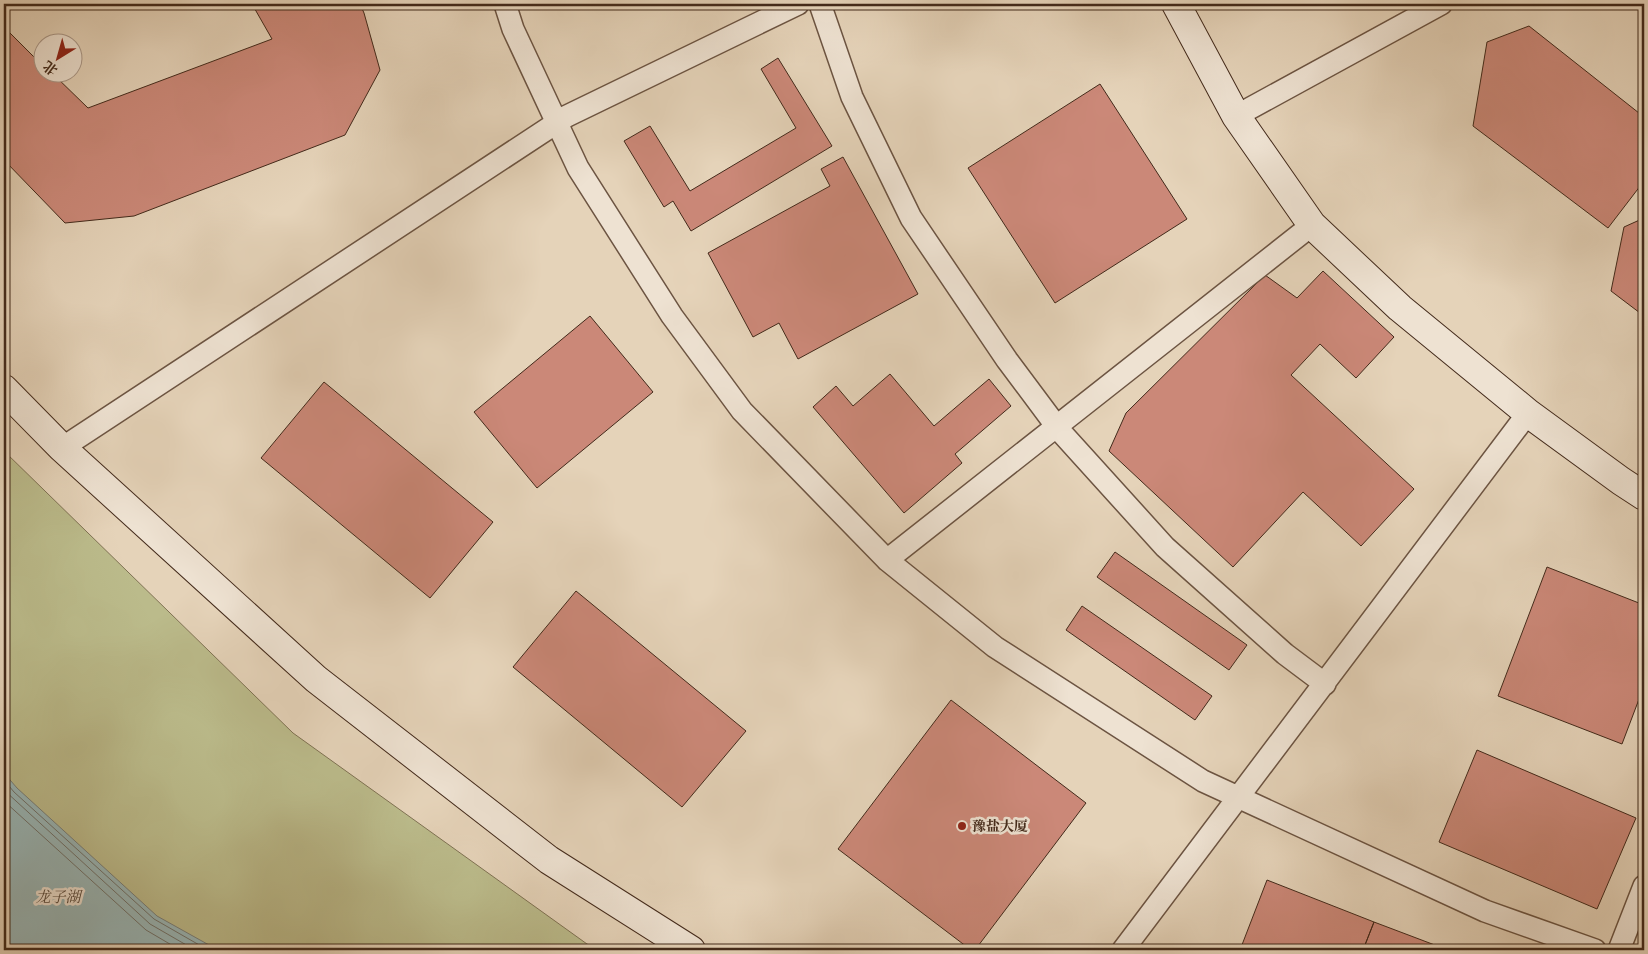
<svg xmlns="http://www.w3.org/2000/svg" width="1648" height="954" font-family="'Libre Caslon Text','Noto Serif SC',serif">
<rect width="100%" height="100%" fill="#e5d3b9"/>
<filter id="stains"><feTurbulence type="fractalNoise" baseFrequency=".004" numOctaves="4"/><feColorMatrix values="0 0 0 0 .2 0 0 0 0 .09 0 0 0 0 .02 0 0 0 .5 -.17"/></filter>
<radialGradient id="worn" r=".72"><stop offset=".6" stop-color="#630" stop-opacity="0"/><stop offset="1" stop-color="#630" stop-opacity=".3"/></radialGradient>
<path fill="#bbbb8b" stroke="#7f7253" d="M4,451l289,282 294,211 12,6h-595z"/>
<path fill="#98b6b7" stroke="#767e79" d="M4,773l13,15 140,128 61,34h-214z"/>
<g fill="none" stroke-linecap="round" stroke-linejoin="round">
<path stroke="#6e7069" stroke-width="1" d="M4,780l10,12 140,127 54,31
M4,790l146,134 45,26
M4,801l142,129 34,20"/>
</g>
<path fill="#cb8878" stroke="#432a1b" d="M252,4h108l4,9 16,57 -35,65 -211,81 -69,7 -61,-63v-133l38,38v7h9l37,36 184,-69z
M1529,26l115,91v64l-36,47 -135,-102 14,-84z
M778,58l54,88 -141,85 -18,-30 -9,6 -40,-66 26,-15 40,65 106,-63 -35,-59z
M1100,84l87,135 -132,84 -87,-135z
M843,157l75,137 -120,65 -19,-36 -26,14 -45,-84 122,-67 -9,-17z
M1644,218v98l-33,-25 13,-64z
M1323,271l71,66 -38,41 -36,-34 -29,31 123,114 -53,57 -58,-54 -70,75 -124,-116 17,-38 139,-138 32,23z
M590,316l63,76 -116,96 -63,-76z
M890,374l44,52 55,-47 22,27 -56,48 7,9 -58,50 -91,-106 23,-21 17,20z
M324,382l169,140 -63,76 -169,-140z
M1115,552l132,93 -18,25 -132,-93z
M1547,567l97,38v81l-22,58 -124,-48z
M576,591l170,140 -64,76 -169,-140z
M1082,606l130,90 -17,24 -129,-90z
M951,700l135,103 -111,147h-4l-133,-101z
M1477,750l159,68 -39,91 -158,-67z
M1267,880l107,42 -11,28h-123z
M1374,922l74,28h-85z"/>
<g fill="none" stroke-linecap="round" stroke-linejoin="round">
<defs>
<path id="street" d="M505,4l8,25 65,139 94,148 70,95 145,149 108,87 208,134 282,130 110,39
M820,4l32,93 59,121 96,142 53,71 105,116 120,107 40,30
M1236,116l205,-112
M62,448l505,-332 231,-112
M887,560l425,-335
M1123,950l405,-537
M1619,950l25,-64"/>
<path id="secondary" d="M1176,4l60,112 76,109 88,83 128,105 93,68 23,15
M4,389l58,59 254,231 233,181 142,90"/>
</defs>
<use href="#street" stroke="#6c5442" stroke-width="24"/>
<use href="#secondary" stroke="#432a1b" stroke-width="30"/>
<use href="#street" stroke="#eee2d2" stroke-width="21"/>
<use href="#secondary" stroke="#eee2d2" stroke-width="28"/>
</g>
<circle fill="#8f2418" stroke="#eee2d2" stroke-width="2" cx="962" cy="826" r="5"/>
<g text-anchor="middle" stroke-width="5" stroke-linejoin="round" paint-order="stroke">
<g font-size="14" font-weight="bold" fill="#432a1b" stroke="#eee2d2" text-anchor="start">
<text x="972" y="831">豫盐大厦</text>
</g>
<g font-size="15" font-style="italic" fill="#54463a" stroke="#eee2d2">
<text x="58" y="902">龙子湖</text>
</g>
</g>
<rect width="1648" height="954" fill="none" stroke="#e5d3b9" stroke-width="20"/>
<rect x="5" y="5" width="1638" height="944" fill="none" stroke="#432a1b" stroke-width="2.5"/>
<rect x="10" y="10" width="1628" height="934" fill="none" stroke="#432a1b"/>
<g transform="translate(58 58) rotate(217)"><circle r="24" fill="#eee2d2" stroke="#aa9889"/>
<path d="M0-4L9 19L0 12L-9 19Z" fill="#8f2418"/>
<text y="-8" font-size="14" font-weight="bold" text-anchor="middle" fill="#432a1b">北</text>
</g>
<rect width="100%" height="100%" filter="url(#stains)"/>
<rect width="100%" height="100%" fill="url(#worn)"/>
</svg>
